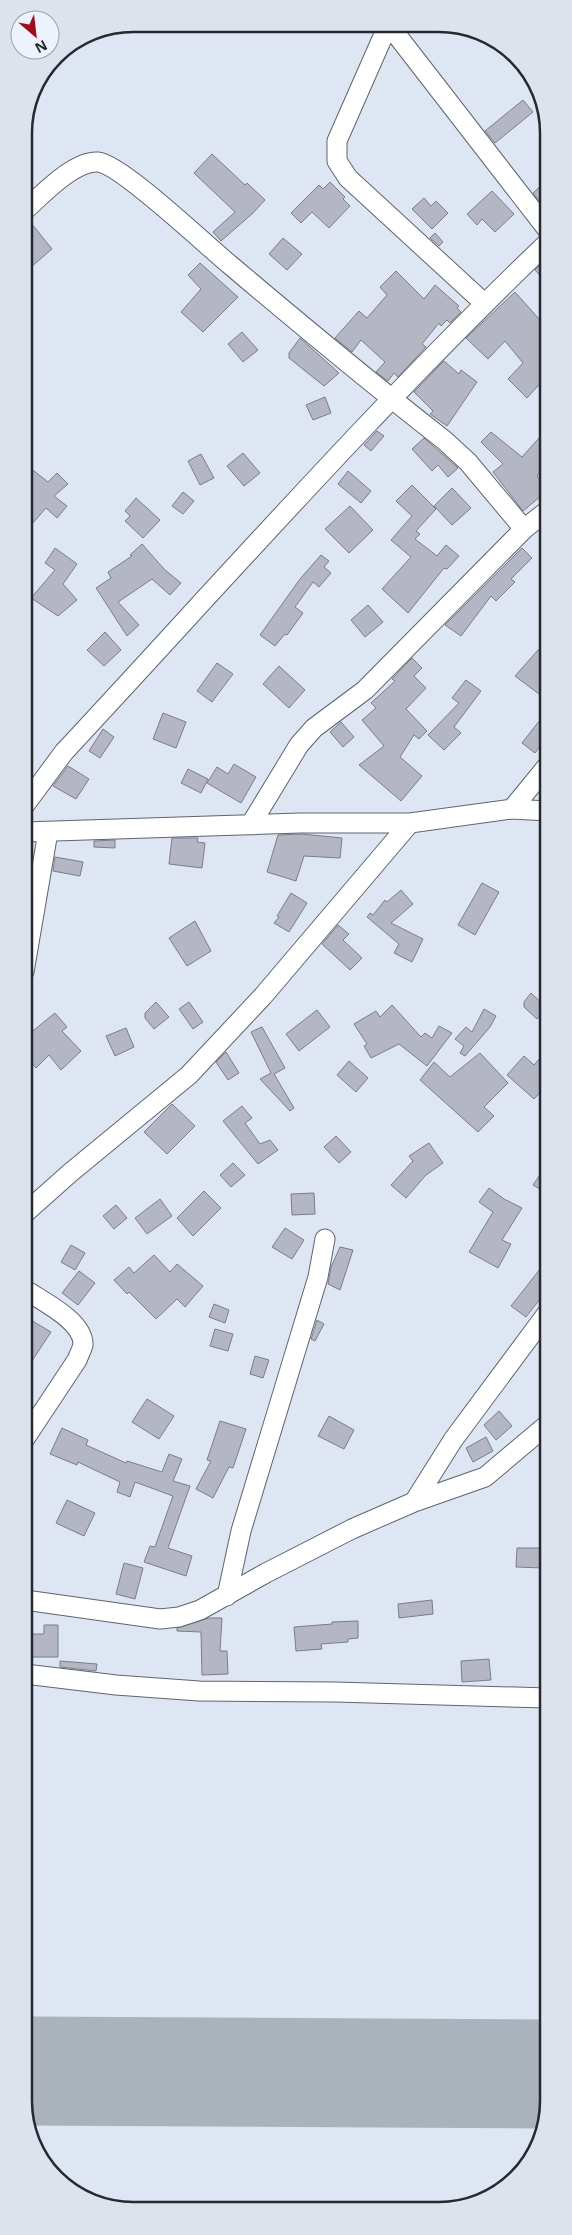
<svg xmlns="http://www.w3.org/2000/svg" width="572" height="2235" font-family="'Noto Sans',sans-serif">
<rect width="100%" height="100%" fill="#dde6f2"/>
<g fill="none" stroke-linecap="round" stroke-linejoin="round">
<path stroke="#aab2bc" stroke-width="109" d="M25,2071l523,3"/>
</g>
<path fill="#b5b6c4" stroke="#7c7d8a" d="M523,100l10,12 -38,31 -10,-12z
M212,154l33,31 2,-2 18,17 -12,13 -32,28 -8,-9 22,-20 -41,-39z
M547,180v31l-14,-18z
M330,182l15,15 -2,2 7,7 -21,22 -17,-16 -11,11 -10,-10 28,-28 4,4z
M492,191l22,23 -19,18 -13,-13 -5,6 -10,-11z
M424,198l7,8 5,-5 12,12 -16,16 -20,-20z
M31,223l21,26 -21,18 -7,-8v-30z
M435,233l8,9 -4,4 -9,-8z
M283,238l19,16 -15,16 -18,-16z
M547,258v25l-12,-13z
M200,263l38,34 -35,35 -22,-20 20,-23 -13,-14z
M396,271l28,28 11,-14 24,21 -2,2 4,4 -11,11 -3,-3 -6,6 -2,-3 -17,21 4,3 -28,30 -4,-4 -6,8 -12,-9 9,-10 -24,-22 -9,12 -17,-14 24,-27 8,7 20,-23 -7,-8z
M515,292l32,36v48l-20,22 -19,-19 15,-16 -18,-22 -17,18 -22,-21z
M242,332l16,18 -15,12 -15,-18z
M300,338l39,35 -15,13 -35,-28v-5z
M444,361l15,13 2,-4 16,12 -30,44 -17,-12 3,-3 -19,-19z
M325,397l6,16 -18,7 -7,-15z
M547,429v36l-10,11 10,15 -24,20 -30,-39 10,-8 -22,-22 10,-10 31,25z
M377,431l7,5 -13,15 -7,-6z
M424,438l34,30 -10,9 -10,-12 -6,6 -20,-22z
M243,453l17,20 -16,13 -17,-20z
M201,454l13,24 -14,7 -12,-24z
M24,463l24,19 9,-9 11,11 -14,12 13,10 -10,12 -11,-10 -14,16 -8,-7z
M348,471l23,20 -10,12 -23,-19z
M412,485l24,24 -20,22 4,3 -5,5 22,17 9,-11 13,11 -12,13 -3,-1 -36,45 -26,-24 29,-32 -20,-17 21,-24 -16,-15z
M452,488l19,20 -19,17 -18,-19z
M183,492l11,9 -11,13 -11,-8z
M136,498l24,22 -17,18 -18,-17 5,-5 -5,-5z
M350,506l23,24 -24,23 -24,-24z
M142,544l22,25 17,14 -11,12 -18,-16 -34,23 21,23 -12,11 -31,-48 15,-10 -3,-6 24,-16 -2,-1z
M55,548l22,16 -14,20 14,16 -19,16 -27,-18 24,-28 -10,-7z
M522,548l10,10 -21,21 4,3 -19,19 -5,-5 -30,40 -16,-11z
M321,555l8,6 -5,6 7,6 -12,14 -6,-5 -18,25 8,6 -16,22 -2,-1 -10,12 -15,-11 40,-56z
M368,605l15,17 -18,15 -14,-17z
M105,632l16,18 -17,16 -17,-16z
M547,640v60l-32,-24z
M412,658l10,10 -8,8 12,12 -20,21 21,22 -8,8 -5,-4 -14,22 22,19 -21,25 -42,-36 25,-19 -22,-26 14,-12 -5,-5 24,-22 -3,-2z
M217,663l16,11 -21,28 -15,-11z
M279,666l26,24 -16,18 -26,-24z
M466,680l15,11 -27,36 7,6 -17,17 -16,-15 31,-32 -7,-5z
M547,711l1,25 -13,17 -13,-10z
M163,713l23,9 -10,26 -23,-9z
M341,722l13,15 -11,10 -13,-15z
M103,729l11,8 -14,21 -11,-7z
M234,764l22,13 -15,26 -34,-20 10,-16 11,7z
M68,766l21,13 -13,20 -23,-13z
M188,769l20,10 -7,14 -20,-10z
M302,834l40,4 -2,20 -36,-2 -8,25 -29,-9 11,-37z
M172,838h26l-1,4 8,1 -3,25 -33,-4z
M115,840v8l-21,-1v-6z
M55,857l28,5 -3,14 -27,-5z
M482,883l17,9 -24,43 -17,-10z
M401,890l12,14 -22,19 32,16 -11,23 -18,-9 5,-9 -32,-27 3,-4 3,2 12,-15 2,2z
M291,893l16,10 -18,29 -15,-9 5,-6 -2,-1z
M195,921l16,30 -24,15 -18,-28z
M338,925l11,9 -6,6 19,18 -12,12 -28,-26z
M531,993l16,15 -10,11 -13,-12v-5z
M156,1002l13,15 -15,12 -9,-11v-5z
M189,1002l14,20 -10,7 -14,-20z
M392,1005l29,32 4,-4 7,5 7,-12 13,7 -25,33 -28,-22 -28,14 -7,-12 3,-2 -13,-20 22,-13 4,6z
M484,1009l12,7 -6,11 -25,29 -5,-3 4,-7 -9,-7 11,-12 6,5z
M317,1010l13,17 -31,24 -13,-17z
M55,1013l12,14 -5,4 19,20 -20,19 -12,-15 -13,13 -12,-14v-16z
M262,1027l23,41 -11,6 20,34 -4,3 -30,-32 11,-6 -20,-41z
M126,1028l8,19 -19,9 -9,-20z
M226,1052l13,21 -11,7 -12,-18z
M480,1053l28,30 -24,24 10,9 -16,16 -58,-52 14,-18 16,15z
M524,1056l10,9 6,-7 8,8v18l-14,15 -27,-24z
M349,1061l19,17 -12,14 -19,-17z
M172,1104l23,22 -28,28 -23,-22z
M242,1106l10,12 -7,5 15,21 10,-4 8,10 -20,14 -35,-43z
M336,1136l15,16 -12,11 -15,-16z
M429,1143l14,20 -17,12 -20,23 -15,-13 22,-24 -4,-5z
M233,1163l12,12 -14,12 -11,-12z
M548,1163v31l-15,-9z
M489,1188l15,11 18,9 -20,32 9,4 -13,24 -29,-16 24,-40 -14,-10z
M204,1191l17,17 -28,28 -16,-18z
M314,1193l1,21 -23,1 -1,-21z
M160,1199l12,17 -25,18 -12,-16z
M116,1205l11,13 -13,11 -11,-13z
M285,1228l19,12 -12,19 -20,-12z
M71,1245l14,8 -10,17 -14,-8z
M340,1247l13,3 -13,40 -12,-6 3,-17z
M154,1255l16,17 7,-8 26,22 -18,21 -8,-8 -21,20 -27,-27 -2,2 -13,-14 15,-13 5,6z
M548,1259v30l-22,28 -15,-11z
M79,1271l16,12 -17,22 -16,-12z
M214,1304l15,6 -4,13 -16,-6z
M24,1316l27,16 -27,41z
M317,1320l7,4 -9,17 -4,-2z
M215,1329l18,5 -5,17 -18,-5z
M255,1356l14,4 -6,18 -13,-4z
M147,1399l27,17 -15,23 -27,-17z
M499,1411l13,15 -16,14 -12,-15z
M329,1416l25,14 -10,19 -26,-13z
M220,1421l26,8 -13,39 -4,-1 -16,31 -17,-9 15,-28 -4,-1z
M62,1428l26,12 -2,5 40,18 1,-2 35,11 7,-18 13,5 -9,22 17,5 -22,62 24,8 -6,20 -42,-14 6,-16 5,1 18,-51 -38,-14 -5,15 -13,-5 3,-10 -42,-20 -1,3 -27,-11z
M486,1437l7,14 -20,11 -7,-14z
M67,1500l28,13 -11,23 -28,-13z
M517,1548h27v20l-28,-1z
M124,1563l19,5 -8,31 -19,-5z
M432,1600l1,14 -34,4 -1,-14z
M209,1618h13l-2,33h7l1,23 -26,1 -1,-43 -24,-1v-3z
M358,1621v17l-10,1v3l-27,2 1,5 -26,2 -2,-24 38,-3v-2z
M44,1625h14v32h-33v-23h19z
M489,1659l2,21 -29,2 -1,-21z
M60,1661l37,3 -1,7 -36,-4z"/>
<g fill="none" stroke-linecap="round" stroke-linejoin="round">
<defs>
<path id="minor" d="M388,25l-51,116v20l11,17 136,125
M389,25l158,204
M24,211c17,-15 50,-51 74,-49 23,2 109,84 131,102 71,60 142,119 215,176l24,22 56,67
M24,806l40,-54c159,-171 314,-347 483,-509
M512,809l36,-44
M251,824l48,-79 15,-17 51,-38 159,-161 23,-18
M24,832l276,-9h110l102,-14 36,2
M24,972l24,-140
M24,1214l46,-41 119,-98 74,-79 147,-173
M24,1289c18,12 60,32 59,56 -1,4 -4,10 -6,15l-53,80
M414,1502l39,-62 95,-128
M227,1596l14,-65 77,-254 7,-38
M25,1600l135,19 19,-2 21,-7 66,-37 86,-44 62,-27 71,-25 63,-53
M25,1674l91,11 83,6 136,1 213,6"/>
</defs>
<use href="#minor" stroke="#5d656f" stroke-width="21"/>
<use href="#minor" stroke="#fff" stroke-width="19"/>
</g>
<path d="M0 0H572V2235H0ZM133 32H439A101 101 0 0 1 540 133V2101A101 101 0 0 1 439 2202H133A101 101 0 0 1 32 2101V133A101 101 0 0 1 133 32Z" fill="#dce3ec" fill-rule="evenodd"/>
<path fill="none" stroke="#262a2e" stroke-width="2.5" d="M133 32H439A101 101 0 0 1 540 133V2101A101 101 0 0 1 439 2202H133A101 101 0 0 1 32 2101V133A101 101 0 0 1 133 32Z"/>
<g transform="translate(35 35) rotate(152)"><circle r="24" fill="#ecf3fc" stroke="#9da3aa"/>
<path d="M0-4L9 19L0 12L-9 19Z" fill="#a40a19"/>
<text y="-8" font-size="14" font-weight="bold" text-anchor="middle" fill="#262a2e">N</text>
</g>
</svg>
